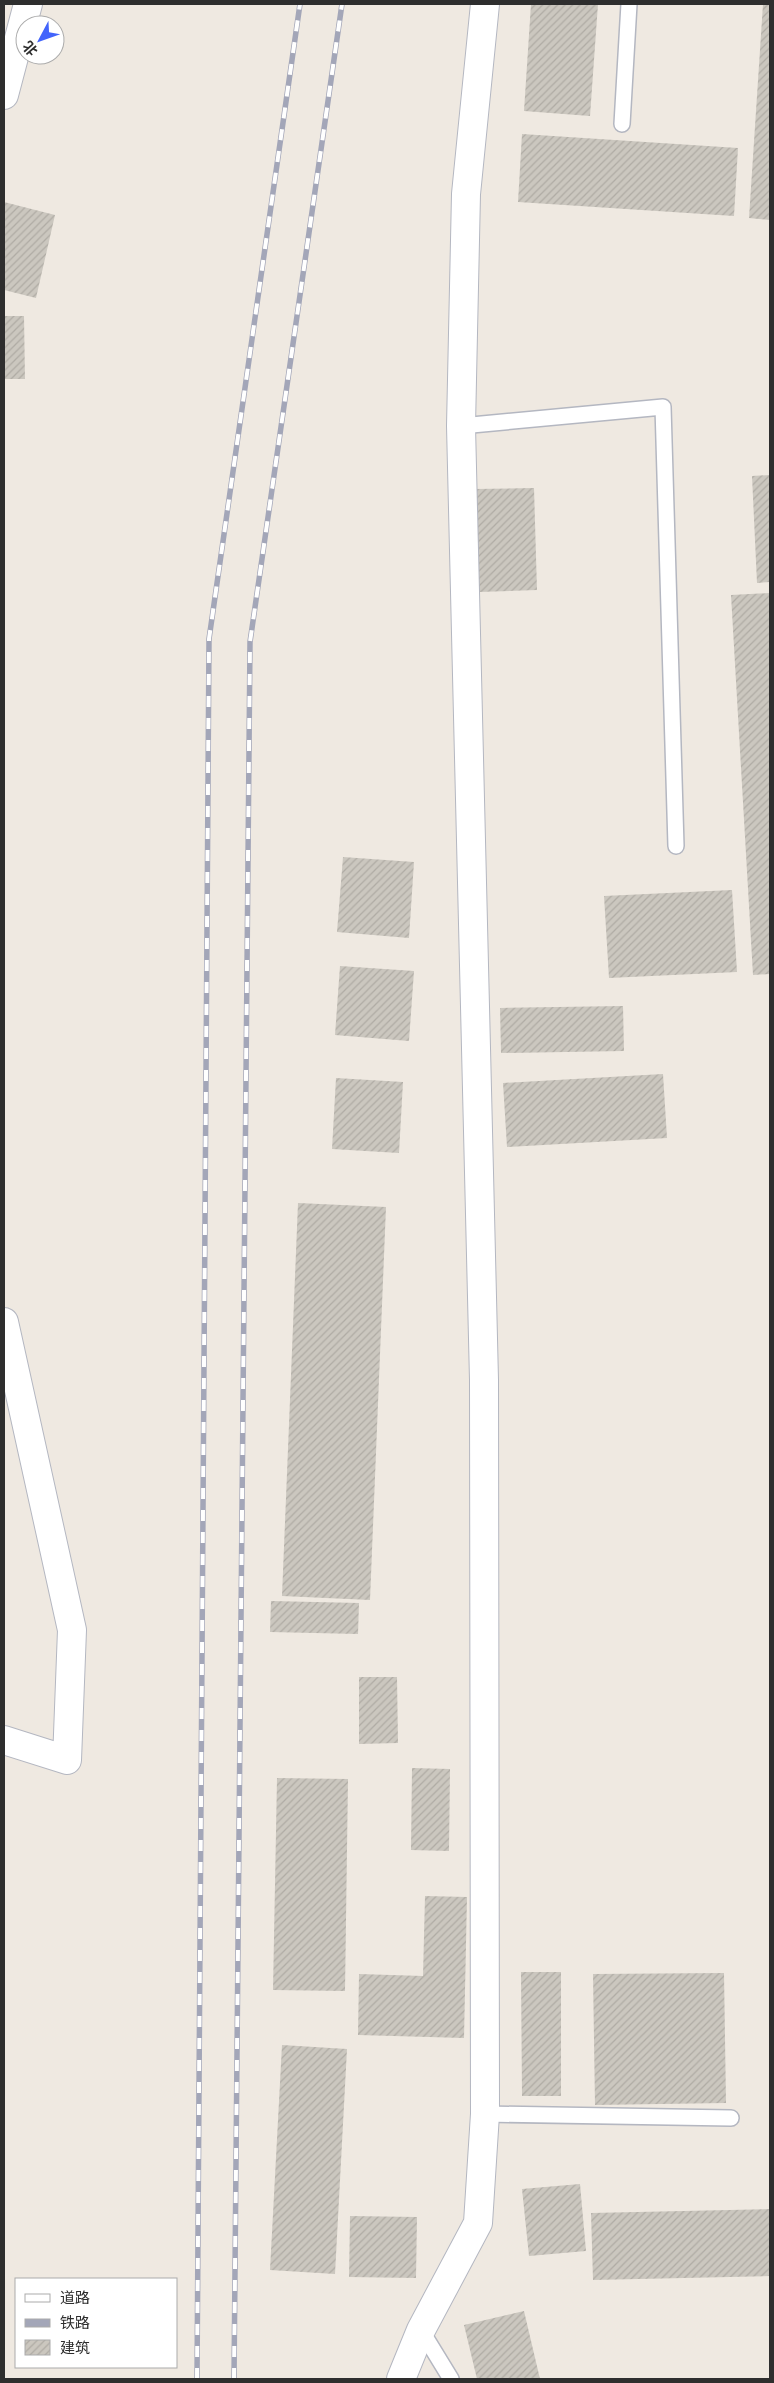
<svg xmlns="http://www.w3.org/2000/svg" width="774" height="2383" font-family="'Source Sans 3','Noto Sans SC',sans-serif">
<defs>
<pattern id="building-hatch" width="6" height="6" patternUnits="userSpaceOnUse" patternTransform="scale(1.25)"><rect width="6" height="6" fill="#cbc7bf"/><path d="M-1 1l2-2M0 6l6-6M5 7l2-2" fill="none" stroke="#afaba4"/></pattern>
</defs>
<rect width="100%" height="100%" fill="#efe9e1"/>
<path fill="url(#building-hatch)" d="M531,4h67l-8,112 -66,-5z
M763,4h7v216l-21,-2z
M522,134l216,14 -4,68 -216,-14z
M4,202l51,13 -19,83 -32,-8z
M4,316h20l1,63h-21z
M770,475v107l-13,1 -5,-107z
M534,488l3,102 -58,2 -4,-103z
M770,593v381l-17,1 -22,-380z
M343,857l71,5 -5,76 -72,-6z
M732,890l5,82 -128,6 -5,-82z
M340,966l74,5 -5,70 -74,-6z
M623,1006l1,45 -123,2 -1,-45z
M663,1074l4,64 -160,9 -4,-64z
M336,1078l67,4 -4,71 -67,-4z
M298,1203l88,4 -16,393 -88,-4z
M271,1601l88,2 -1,31 -88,-2z
M359,1677h38l1,66 -39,1z
M412,1768l38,1 -1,82 -38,-1z
M277,1778l71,1 -3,212 -72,-1z
M425,1896l42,1 -3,141 -106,-3 1,-61 64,2z
M521,1972h40v124h-39z
M724,1973l2,130 -131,2 -2,-131z
M282,2045l65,4 -12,225 -65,-4z
M580,2184l6,67 -57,5 -7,-67z
M770,2209v67l-177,4 -2,-67z
M350,2216l67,1 -1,61 -67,-1z
M524,2311l16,68h-63l-13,-54z"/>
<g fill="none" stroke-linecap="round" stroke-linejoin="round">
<defs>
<path id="service" d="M622,124l7,-120
M461,426l202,-19 13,439
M485,2114l246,4
M421,2330l30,49"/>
<path id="minor" d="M401,2379l20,-49 57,-107 7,-109 -1,-734 -23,-954 5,-232 19,-190"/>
<path id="tertiary" d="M4,95l24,-91
M4,1322l68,308 -5,130 -63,-20"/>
</defs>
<use href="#service" stroke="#b4b7c1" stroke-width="18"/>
<use href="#minor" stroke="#b4b7c1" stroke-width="30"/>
<use href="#tertiary" stroke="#b4b7c1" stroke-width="30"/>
<use href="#service" stroke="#fff" stroke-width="15"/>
<use href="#minor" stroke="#fff" stroke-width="28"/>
<use href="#tertiary" stroke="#fff" stroke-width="28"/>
<defs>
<path id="rail" d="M197,2379l12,-1740 91,-635
M234,2379l16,-1737 92,-638"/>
</defs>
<use href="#rail" stroke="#a3a6b8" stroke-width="5.5"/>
<use href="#rail" stroke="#fff" stroke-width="4" stroke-dasharray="11" stroke-linecap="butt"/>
</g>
<rect width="774" height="2383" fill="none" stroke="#2e2e2e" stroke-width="10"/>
<rect x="15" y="2278" width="162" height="90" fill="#ffffff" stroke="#ababab"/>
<rect x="25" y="2294" width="25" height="8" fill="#ffffff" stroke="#ababab"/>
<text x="60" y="2303" font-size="15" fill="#2e2e2e">道路</text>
<rect x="25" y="2319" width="25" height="8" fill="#a3a6b8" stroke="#ababab"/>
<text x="60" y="2328" font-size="15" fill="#2e2e2e">铁路</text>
<rect x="25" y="2340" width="25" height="15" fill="url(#building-hatch)" stroke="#ababab"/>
<text x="60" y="2353" font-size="15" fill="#2e2e2e">建筑</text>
<g transform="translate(40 40) rotate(229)"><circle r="24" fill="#ffffff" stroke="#ababab"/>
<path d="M0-4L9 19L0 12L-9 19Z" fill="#4264fb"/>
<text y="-8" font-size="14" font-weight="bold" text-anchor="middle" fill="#2e2e2e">北</text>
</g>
</svg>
